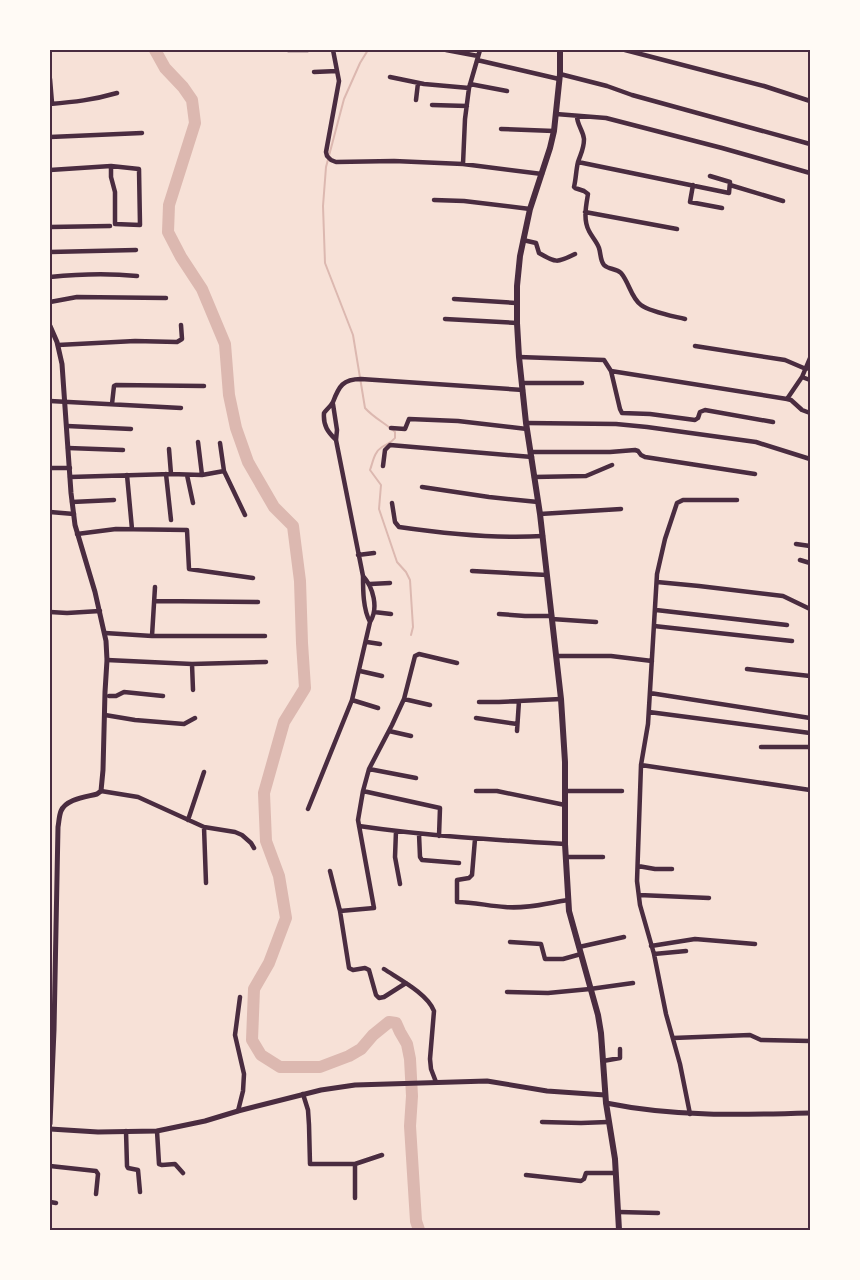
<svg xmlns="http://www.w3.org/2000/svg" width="860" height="1280" font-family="'PT Sans Narrow',sans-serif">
<rect width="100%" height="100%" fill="#f7e1d7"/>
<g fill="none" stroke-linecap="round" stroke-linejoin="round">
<path stroke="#dcb8b0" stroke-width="2" d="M368,50l-8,13 -16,36 -18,68 -3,39 2,57 28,72 12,73c9,10 20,15 30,24v6c-4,5 -8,6 -13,9 -8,5 -9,15 -12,23l11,15 -2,24 18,53 9,10 4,8 3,47 -2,8"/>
<path stroke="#dcb8b0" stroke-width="12" d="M155,50l10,18 18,19 9,13 3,23 -26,82 -1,27 13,25 21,32 23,55 4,51 7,33 12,34 26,45 19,19 7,55 2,62 3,45 -21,34 -20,71 2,48 13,35 7,42 -17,45 -15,26 -2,51 9,15 19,12h40l29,-11 12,-7 12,-14 16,-13 7,1 4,9 7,12 3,15 2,37 -2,30 6,95 3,9"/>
<path stroke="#4a2c40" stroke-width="4.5" d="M288,50h20
M333,50l6,31 -13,71 1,4 4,4 5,2 58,-1 69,3 79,10
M446,50l32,6
M625,50l139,36 46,15
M477,60l82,19
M314,72l23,-1
M560,74l47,12 25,9 178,49
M390,77l34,7 45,4
M50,79l2,24
M470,84l37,7
M416,100l2,-17
M50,104c24,-2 43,-4 67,-11
M432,105l35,1
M556,114l50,4 116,30 88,25
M577,116c0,9 6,14 7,23 0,10 -3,14 -6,23 -2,8 -2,17 -4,25l1,1 9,3 4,3c-2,12 -5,26 1,37 3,6 8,11 10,17 2,6 1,12 5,17 5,5 12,3 17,8 8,9 10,25 20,32 9,7 32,11 44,14
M501,129l53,2
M50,137l92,-4
M578,162l151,31 1,-11 -20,-6
M463,164l2,-45 4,-31 11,-38
M50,170l61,-4 28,3 1,56 -25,-1v-32l-4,-15v-11
M693,185l-3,17 32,6
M730,185l53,16
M434,200l30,1 66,8
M585,212l92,17
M50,227l60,-1
M523,240l13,3 3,10c17,10 18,10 36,1
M50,252l86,-2
M50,277c29,-3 57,-4 87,-1
M454,299l62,4
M50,302l27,-5 89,1
M445,319l72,4
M58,345l77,-4 42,1 5,-3 -1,-14
M695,346l90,14 21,9
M519,357l85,3 7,11 9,38 2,4 28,1 45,6 3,-2 2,-6 5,-2 68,12
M611,371l176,28 4,1 11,10 8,3
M802,377l8,3
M522,383h60
M787,399l15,-22 8,-19
M50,401l131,7
M112,404l2,-18 2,-1 88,1
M526,423l90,1 31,3 109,15 54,17
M67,426l64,3
M391,428l14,1 4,-10 49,2 69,8
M336,440c-8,-8 -13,-14 -12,-27 3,-4 7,-7 9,-11 6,-16 10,-23 28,-23l162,11
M198,442l4,33
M220,443l4,28 21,44
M68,448l55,2
M169,449l2,25
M531,452h79l25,-2 3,1 3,4 4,2 110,17
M383,466l2,-16 5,-5 142,12
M50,468h20
M166,474l5,46
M127,475l5,54
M187,475l6,28
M70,477l101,-3 31,1 22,-4
M534,477l52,-1 26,-11
M422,487l67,10 49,5
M737,500h-54l-6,3 -12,36 -8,35 -9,150 -7,41 169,25
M72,502l42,-2
M392,503l3,19 4,5c48,7 96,12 144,9
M50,512l24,2
M540,514l81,-5
M77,534l39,-5 71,1 2,39 64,9
M796,544l14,2
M358,555l16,-2
M800,560l10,3
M472,571l75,4
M363,576c10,11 16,32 7,46
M657,582l42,4 84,10 27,13
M370,584l20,-1
M155,601l103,1
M656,610l131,15
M50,612l17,1 33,-2
M374,612l17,2
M499,614l26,2h27
M552,619l44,3
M654,626l138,15
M105,633l47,3h113
M152,636l3,-49
M367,642l13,2
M556,656h55l41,5
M107,660l85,4 74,-2
M192,664l1,26
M747,669l63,7
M360,671l22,5
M650,693l160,25
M109,696h7l8,-4 39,4
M404,699l26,6
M352,700l26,8
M479,702h20l62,-3
M649,712l161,21
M105,715l30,5 49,4 11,-6
M476,718l41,6
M389,731l22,5
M517,731l2,-30
M761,747h49
M641,765l-4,116 3,24 14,49 12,60 14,50 10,50
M369,769l47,9
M101,791l37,6 66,30 31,5 7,3 9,8 3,5
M363,791l77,17 -1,28
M476,791h21l68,14
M565,791h57
M308,809l44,-109 18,-78c-7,-13 -7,-32 -7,-46l-27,-136 1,-10 -4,-26
M188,820l16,-48
M359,826c68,10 137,14 206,18
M204,827l2,56
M396,831l-1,26 5,27
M419,834l1,23 2,3 37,3
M475,839l-3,36 -3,3 -12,2v22c16,0 32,4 48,5 21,2 43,-4 63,-7
M566,857h37
M638,866l17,3h17
M330,871l10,40 9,57 4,2 12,-2 4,2 7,25 3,3 5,-1 22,-14
M639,895l70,3
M340,911l34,-3 -16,-88 5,-29 6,-22 23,-44 12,-26 11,-43 4,-2 38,9
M510,942l31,2 4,15h18l18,-5
M651,946l44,-7 60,5
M579,947l45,-10
M654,954l32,-3
M384,969c15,10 44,25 50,42l-4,48 1,10 5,13
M507,992l41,1 42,-4 43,-6
M673,1038l77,-3 11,5 49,1
M603,1061l17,-3v-9
M303,1094l5,16 1,15 1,39h45l27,-9
M238,1111l5,-20 1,-17 -9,-39 5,-38
M542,1122l39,1 27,-1
M126,1131l1,35 1,2 10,2 2,22
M157,1131l2,33 3,1 13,-1 8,9
M50,1166l46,5 2,3 -2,20
M526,1175l55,6 3,-2 2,-6h30
M355,1198v-34
M50,1202l6,1
M619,1212l39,1"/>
<path stroke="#4a2c40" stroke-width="5" d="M50,326l7,16 5,22 9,129 4,32 20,67 11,49 1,19 -2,32 -2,78 -2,21 -4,3c-11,3 -31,5 -36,17 -2,5 -2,11 -3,16l-4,203 -4,94
M606,1103c68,14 136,12 204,10
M50,1129l48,3 59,-1 48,-10 33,-10 83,-21 34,-5 132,-4 60,10 58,4"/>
<path stroke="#4a2c40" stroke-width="6" d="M560,50v24l-6,57 -4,17 -20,61 -10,47 -3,30v37l2,34 7,66 14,91 21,185 4,63v82l4,67 29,104 3,18 5,70 9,56 4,71"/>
</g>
<rect width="860" height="1280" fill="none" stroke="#fffaf5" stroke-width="102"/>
<rect x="51" y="51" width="758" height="1178" fill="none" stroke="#4a2c40" stroke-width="2"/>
</svg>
